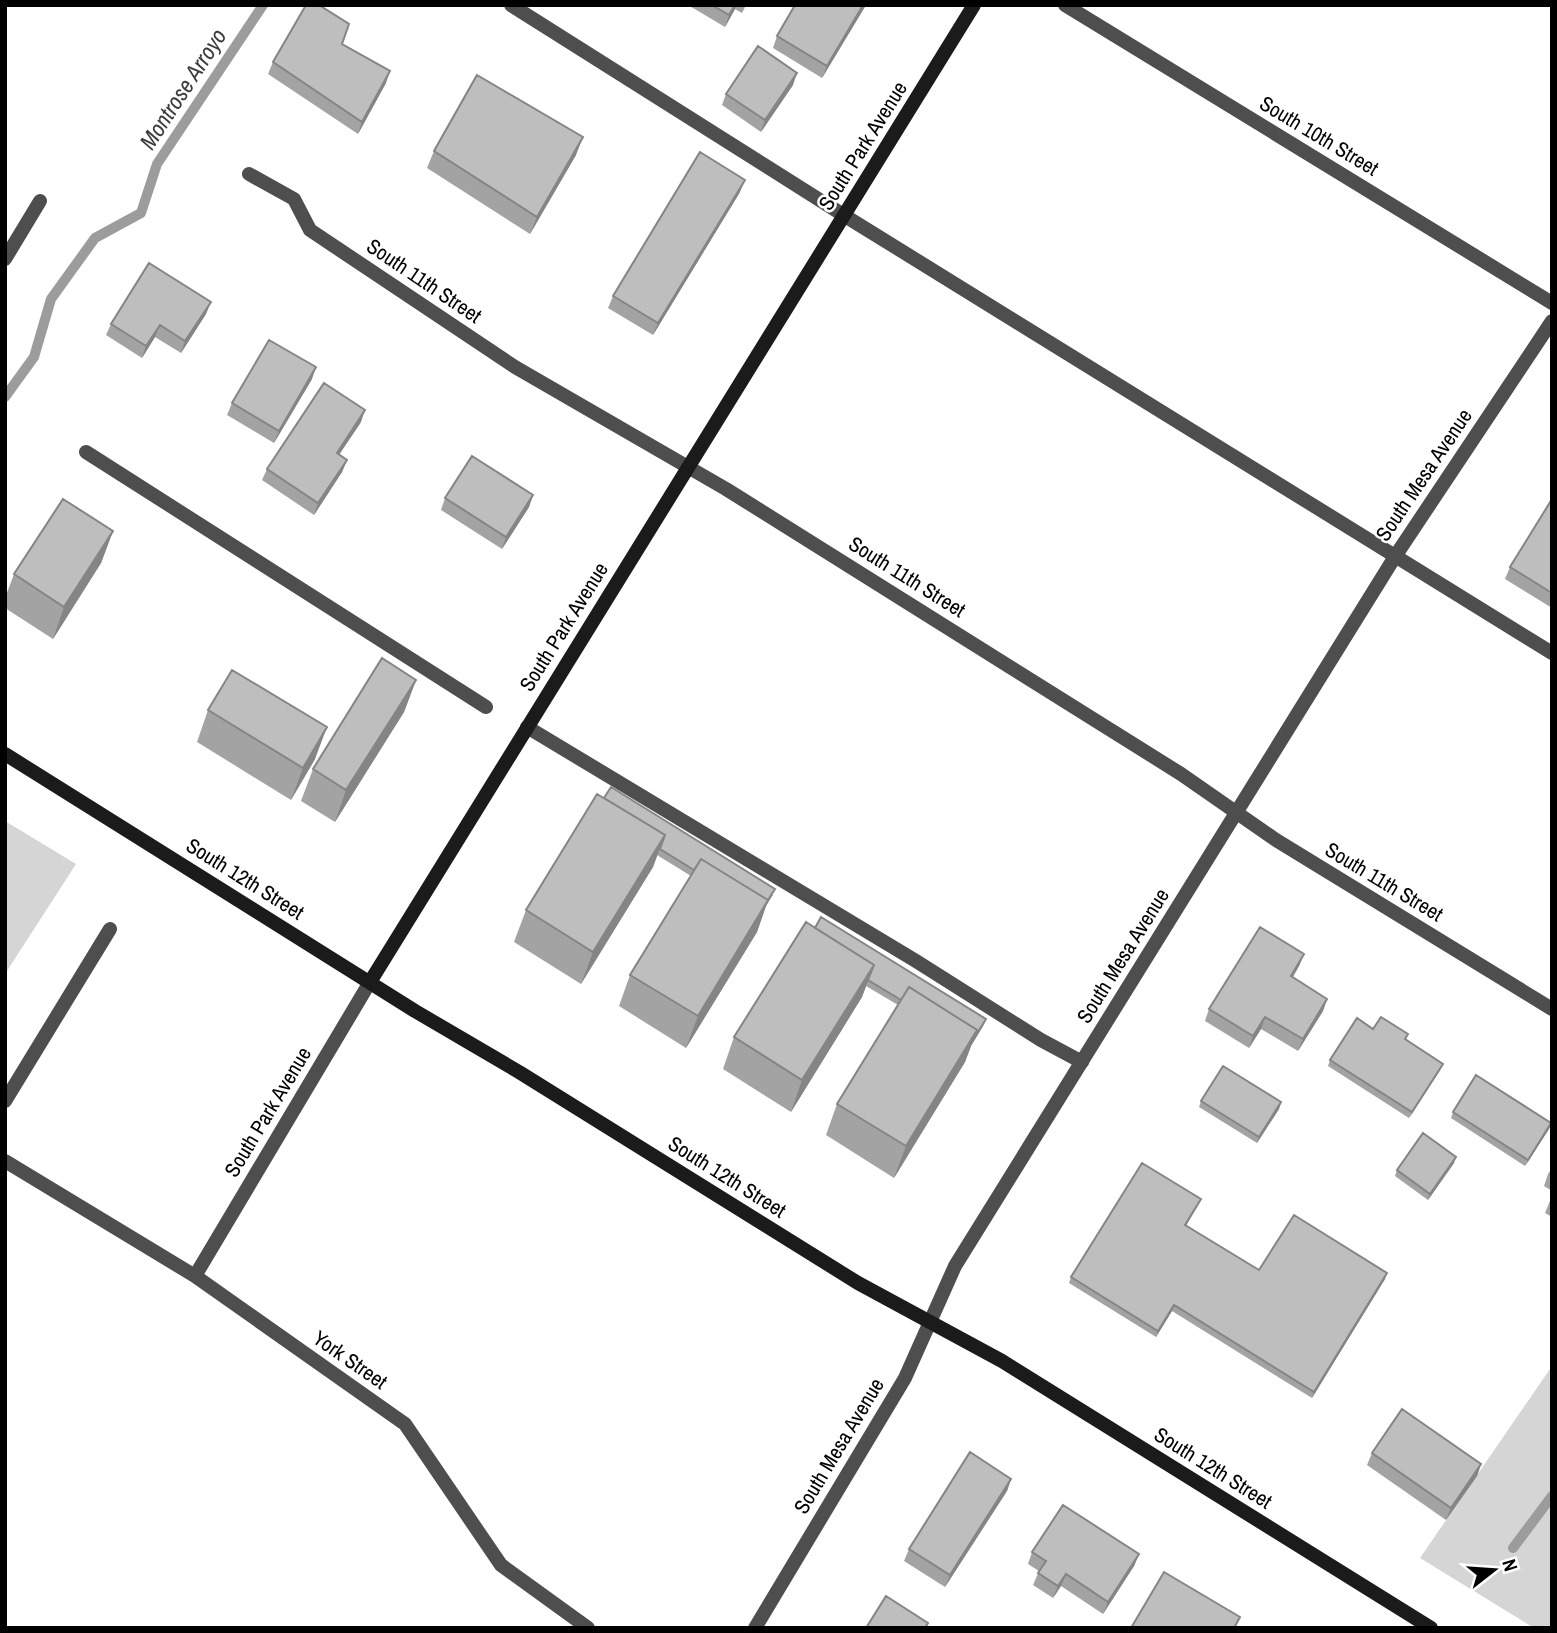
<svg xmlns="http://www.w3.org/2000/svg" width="1557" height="1633" font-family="'Archivo Narrow',sans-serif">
<rect width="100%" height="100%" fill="#fff"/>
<path fill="#d5d5d5" d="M5,821l71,43 -71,110z
M1552,1366v262h-18l-114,-70z"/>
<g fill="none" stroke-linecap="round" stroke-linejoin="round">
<path stroke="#9c9c9c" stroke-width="10" d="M5,397l29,-40 17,-58 44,-61 46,-25 16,-49 106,-159
M1513,1548l39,-52"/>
<path stroke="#4e4e4e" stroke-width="14" d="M511,5l334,211 707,437
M5,259l35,-58
M86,452l400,255
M527,727l389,234 125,79 41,22"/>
<path stroke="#4e4e4e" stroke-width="14" d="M1065,5l487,298
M249,174l45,25 16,31 205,137 211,122 455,285 95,66 276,169
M5,1101l105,-172
M5,1161l190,115 210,148 96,141 87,63
M195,1276l175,-294
M755,1628l150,-250 50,-112 441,-711 156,-234"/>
<path stroke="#1b1b1b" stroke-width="14" d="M5,754l410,257 104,61 339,211 144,78 429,267
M370,982l604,-977"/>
</g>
<path fill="#a3a3a3" d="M688,5h58l-4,8 -7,-4 -10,18z
M866,5l-44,73 -49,-30 4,-12z
M342,44l44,39 -28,51 -90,-60 5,-12z
M793,85l-32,47 -39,-27 4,-11z
M434,151l142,4 -46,79 -103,-66z
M740,192l-87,143 -45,-27 5,-12z
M206,314l-25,39 -26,-16 -13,21 -36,-23 5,-11z
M312,379l-38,64 -47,-28 5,-12z
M361,422l-22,33 8,5 -5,12 -28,43 -52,-35 5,-11z
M533,495l-4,12 -27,42 -61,-39 4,-12z
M1552,499v109l-47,-29 5,-12z
M113,531l-12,32 -48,76 -48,-31v-10l9,-24z
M416,680l-12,32 -69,110 -34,-21 12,-32z
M208,710l107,49 -24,41 -94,-58z
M597,794l176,101 -7,11 -9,26 -71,116 -67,-42 11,-31 61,-99 -34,-21 -4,12 -72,117 -67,-42 12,-32z
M815,928l171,91 -3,7 -12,20 -6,16 -71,116 -68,-43 11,-31 61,-99 -32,-19 -4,11 -71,115 -68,-43 11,-32z
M1304,954l-5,12 -6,11 34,22 -4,12 -25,40 -37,-22 -12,19 -44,-27 4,-12z
M1373,1029l33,11 37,24 -3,6 -31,48 -81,-52 2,-6z
M1201,1101l80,1 -2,7 -22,34 -58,-36z
M1453,1112l98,11 -2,6 -24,37 -74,-48z
M1454,1163l-26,37 -33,-24 2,-6z
M1552,1168v23l-8,-5 4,-12z
M1552,1196v21l-7,-4z
M1198,1205l-12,20 73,45 126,9 -73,119 -140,-87 -16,26 -87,-54 2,-6z
M1372,1453l109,11 -4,12 -31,44 -79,-55z
M1011,1479l-4,12 -62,96 -41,-26 5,-12z
M1032,1552l107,2 -5,12 -31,48 -42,-28 -8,12 -20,-13 6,-14 -11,-7z"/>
<path fill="#858585" d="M735,5h2l-2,4 -10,18 4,-12z
M863,5h3l-44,73 5,-12z
M390,71l-4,12 -28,51 4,-12z
M797,73l-4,12 -32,47 4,-12z
M583,137l-7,18 -46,79 7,-17z
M745,180l-5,12 -87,143 5,-12z
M211,302l-5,12 -25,39 4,-12z
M160,325l-5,12 -13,21 4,-12z
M316,367l-4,12 -38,64 5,-12z
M365,410l-4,12 -29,43 5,-12z
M347,460l-5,12 -28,43 4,-12z
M533,495l-4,12 -27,42 4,-12z
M113,531l-12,32 -48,76 11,-32z
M416,680l-12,32 -69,110 11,-32z
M327,727l-12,32 -24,41 12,-32z
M665,835l-12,32 -72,117 12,-32z
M775,889l-9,17 -9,26 -71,116 12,-32z
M1304,954l-5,12 -13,22 5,-12z
M874,965l-12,32 -71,115 11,-32z
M1327,999l-4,12 -25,40 5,-12z
M1265,1017l-4,12 -12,19 4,-12z
M986,1019l-3,7 -12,20 -6,16 -71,116 12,-32 71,-116z
M1443,1064l-3,6 -31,48 3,-6z
M1281,1102l-2,7 -22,34 2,-6z
M1551,1123l-2,6 -24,37 3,-6z
M1456,1157l-2,6 -26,37 2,-6z
M1201,1199l-3,6 -15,26 2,-6z
M1387,1273l-2,6 -73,119 2,-6z
M1174,1305l-2,6 -16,26 2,-6z
M1481,1464l-4,12 -31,44 5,-12z
M1011,1479l-4,12 -62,96 5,-12z
M1139,1554l-5,12 -31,48 5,-12z
M1066,1574l-5,12 -8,12 5,-12z"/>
<path fill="#bebebe" stroke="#858585" stroke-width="2" d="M306,5h13l30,19 -7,20 48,27 -28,51 -89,-60z
M712,5h23l-6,10z
M795,5h68l-36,61 -50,-30z
M758,46l39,27 -32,47 -39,-26z
M477,75l106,62 -46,80 -103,-66z
M700,152l45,28 -87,143 -45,-27z
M149,263l62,39 -26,39 -25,-16 -14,21 -35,-22z
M269,340l47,27 -37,64 -47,-28z
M324,383l41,27 -28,43 10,7 -29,43 -51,-34z
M472,456l61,39 -27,42 -61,-39z
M63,499l50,32 -49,76 -50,-33z
M1552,499v94l-42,-26z
M382,658l34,22 -70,110 -33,-21z
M232,670l95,57 -24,41 -95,-58z
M611,787l164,102 -7,11 -67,-41 -7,11 -34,-21 5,-14 -61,-37z
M597,794l68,41 -72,117 -67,-42z
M701,859l67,41 -70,116 -68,-41z
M821,917l165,102 -13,21 4,-10 -68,-43 -8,13 -33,-20 6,-15 -59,-37z
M806,922l68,43 -72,115 -68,-43z
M1260,927l44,27 -13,22 36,23 -24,40 -38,-22 -12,19 -44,-27z
M909,987l68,43 -71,116 -69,-42z
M1381,1017l27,17 -3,5 38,25 -31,48 -82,-52 27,-42 16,11z
M1223,1066l58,36 -22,35 -58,-36z
M1476,1075l75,48 -23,37 -75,-48z
M1423,1133l33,24 -26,37 -33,-24z
M1142,1163l59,36 -16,26 74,45 35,-55 93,58 -73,119 -140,-87 -16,26 -87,-54z
M1402,1409l79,55 -30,44 -79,-55z
M970,1452l41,27 -61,96 -41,-26z
M1063,1505l76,49 -31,48 -42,-28 -8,12 -20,-13 8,-12 -14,-9z
M1164,1572l76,45 -6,11h-103z
M886,1596l42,27 -3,5h-59z"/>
<g text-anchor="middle" stroke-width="5" stroke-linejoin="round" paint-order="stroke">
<g font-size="21" fill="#000" stroke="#fff">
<text transform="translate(1319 136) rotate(31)" y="7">South 10th Street</text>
<text transform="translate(863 146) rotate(-58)" y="7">South Park Avenue</text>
<text transform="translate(424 281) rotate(34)" y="7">South 11th Street</text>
<text transform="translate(1424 475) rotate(-56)" y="7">South Mesa Avenue</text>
<text transform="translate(907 577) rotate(32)" y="7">South 11th Street</text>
<text transform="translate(564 627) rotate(-58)" y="7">South Park Avenue</text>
<text transform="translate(245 879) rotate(32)" y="7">South 12th Street</text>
<text transform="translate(1384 882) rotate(31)" y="7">South 11th Street</text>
<text transform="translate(1123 956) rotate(-58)" y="7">South Mesa Avenue</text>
<text transform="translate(268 1112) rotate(-59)" y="7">South Park Avenue</text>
<text transform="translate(727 1177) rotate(32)" y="7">South 12th Street</text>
<text transform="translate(350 1360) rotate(35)" y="7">York Street</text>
<text transform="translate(839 1446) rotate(-59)" y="7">South Mesa Avenue</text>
<text transform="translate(1213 1468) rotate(32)" y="7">South 12th Street</text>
</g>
<g font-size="23" font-style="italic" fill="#3d3d3d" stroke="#fff">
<text transform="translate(183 89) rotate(-57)" y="8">Montrose Arroyo</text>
</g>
</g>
<rect width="1557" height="1633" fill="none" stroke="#000000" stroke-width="14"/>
<g transform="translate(1494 1570) rotate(73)" stroke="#ffffff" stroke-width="5" paint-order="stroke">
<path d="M0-5L12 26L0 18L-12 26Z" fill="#000000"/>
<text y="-10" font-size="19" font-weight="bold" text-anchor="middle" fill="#000000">N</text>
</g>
</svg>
